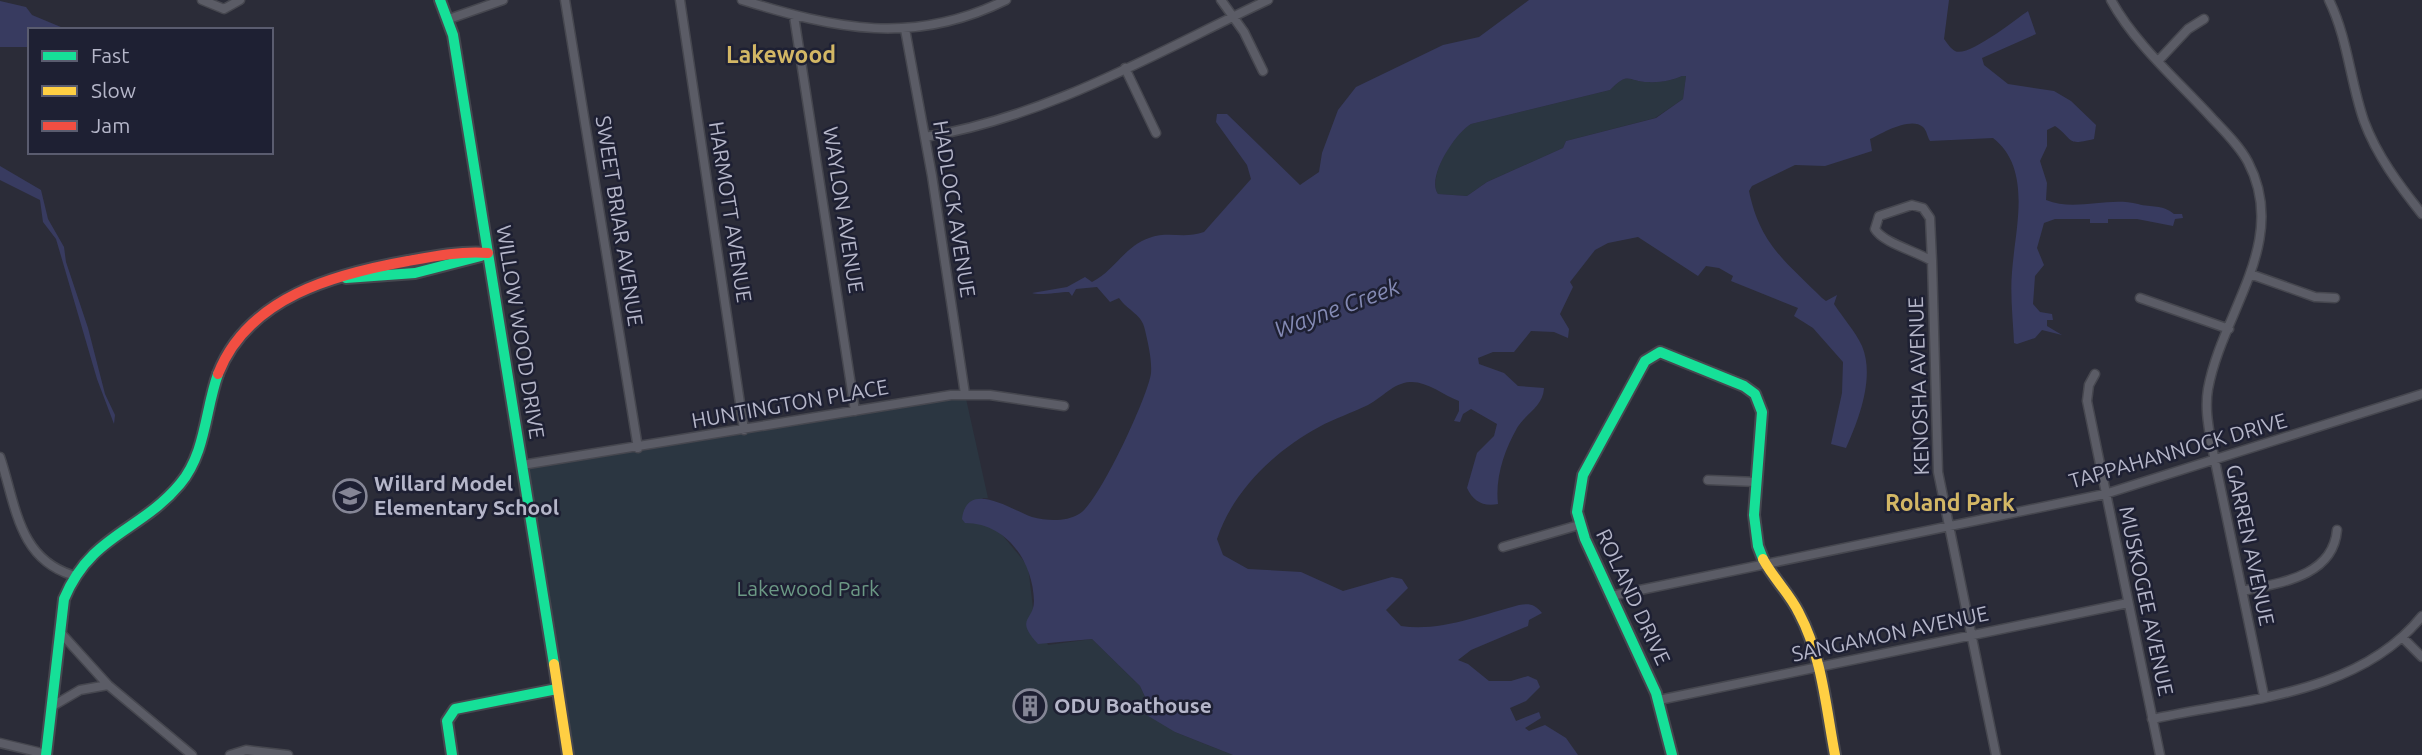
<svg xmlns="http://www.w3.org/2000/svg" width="2422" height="755" font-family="Ubuntu,sans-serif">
<rect width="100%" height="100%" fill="#2b2c38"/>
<path fill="#2b3641" d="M1682,76h4l-3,23 -28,19 -89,23 -3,7 -76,34 -20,14 -29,-2c-11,-17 16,-61 33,-70l139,-34c19,-20 18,-8 39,-8 10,1 24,-2 33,-6z
M965,394l23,104h-5l-18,24 15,1 19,8 29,35 5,42 15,37 44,-6 48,47 6,13 29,33 58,23h-665l-46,-290z"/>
<path fill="#383b60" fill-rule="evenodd" d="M1529,0h420l-5,39c3,4 7,10 11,12 13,7 61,-32 73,-40l8,23 -54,24 2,7 24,19 46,7 17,10 25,24 -2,14c-29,7 -19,1 -39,-13l-8,4v16l-7,15 7,22 -1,17c30,12 62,-4 92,4 14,4 24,0 36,10h8l1,4 -8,1 -2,7 -36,-7h-29v4h-18v-4h-35l-11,4 -7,25 7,17 -9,11 -2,28 7,8 12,2 1,6h-6v6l15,9 -20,-5 -7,8 -18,6 -3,-1c-1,-24 -4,-48 -2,-71 3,-43 21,-103 -19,-134l-63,3c-3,-5 -3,-10 -7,-14 -12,-11 -41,6 -53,12l2,12 -47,15 -30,-1 -43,21 -3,5c11,53 36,70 73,107l4,3 11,-6 -3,9c9,14 21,27 28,42 13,31 -3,73 -16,102l-15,-4 11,-51 1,-31 -30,-34 -19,-12 4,-8 -67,-27 2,-5 -14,-8 -13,-2 -8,10 -60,-39 -30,6 -13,7 -25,32 3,5 -13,27 9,15 -1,9 -14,-6 -23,-1 -17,21h-21l-15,6 1,6 25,9 14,13 26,2c-1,19 -18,25 -27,40 -13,23 -22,50 -19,76 -15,3 -25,-3 -31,-16l10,-35 17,-17 3,-12 -26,-15 -8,5 -3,8 -6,-1 5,-10v-10c-16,-6 -32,-20 -49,-19 -17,1 -28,16 -42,23 -16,8 -33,13 -49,22 -43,23 -86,63 -102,112l6,16 25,14 53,3 42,19 49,-14 10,2 6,9 -22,22 15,16c39,6 80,-11 118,-21 10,-2 16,-1 23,8l-13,7 -1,6 -57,24 -13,10 10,4 21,17h22l17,-5 9,4 3,7 -14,14 -16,7 6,13 23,-9 2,6 -16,10 4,3 16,-6 21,13 12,17h-345l-58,-23 -30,-18 1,-15 -6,-13 -48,-47 -54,5c-24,-26 -4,-23 -4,-43 -1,-39 -27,-78 -69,-78l-3,-4c5,-41 51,-8 70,-2 15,4 34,5 47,-3 19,-9 70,-120 72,-141 1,-13 -3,-30 -6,-43 -3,-16 -17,-19 -26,-32l-9,4 -13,-15 -21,2 -4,7 -3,-4c-11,0 -29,4 -37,1l35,-6 18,-10 7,5c22,-11 33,-36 57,-44 19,-7 36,1 55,-6l47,-53 -4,-14 -31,-43 1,-8h10l73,71 19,-13 3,-19 16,-43 18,-23 87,-42 36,-8zM1682,76h4l-3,23 -27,19 -90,23 -3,7 -76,34 -20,14 -29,-2c-12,-16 17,-61 33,-70l139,-34c19,-20 18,-8 39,-8 10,1 24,-2 33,-6z
M0,1l26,6 6,8 36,15h-38v17h-30z
M0,166l41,24 7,29 16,28 2,15 22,66 17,66 10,21 -1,9 -17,-45 -41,-140 -13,-17 -3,-22 -40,-20z"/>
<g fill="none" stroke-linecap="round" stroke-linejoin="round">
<defs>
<path id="street" d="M202,0l22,9 16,-9
M565,0l73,448
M680,0l64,430
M742,0c94,29 171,46 264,0
M1221,0l23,32 19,39
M2111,0c24,44 66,80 100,117 13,14 28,28 37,45 42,80 -26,150 -40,227 -3,18 0,35 3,53l53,254
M2329,0c19,39 21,81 35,121 13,35 35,64 58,93
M794,16l61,395
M449,19l54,-19
M905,29l27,147 33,218
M2159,60l29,-31 16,-10
M1125,68l31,65
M925,137c123,-20 232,-85 343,-137
M1912,205l11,3 7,10 2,43c-16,-10 -49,-18 -57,-32l4,-13z
M1932,261l6,211 58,283
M2250,274l65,23 20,1
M2140,298l89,31
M2095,374l-6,11 -2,16 73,354
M0,457c16,48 18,101 72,118
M522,465l429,-70h39l74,11
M1708,480l49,2
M1503,547l76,-22
M2242,591c37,-8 91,-14 95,-61
M1611,596l494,-102 317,-100
M60,632l48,53 84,70
M2402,637l20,20
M1659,700l469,-97
M51,707l29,-17 28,-5
M2152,719c92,-20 207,-24 270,-103
M0,743l46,11
M230,755l16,-5 42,5"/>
<path id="fast" d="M440,0l13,35 101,629
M346,278l69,-5 66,-17
M46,755l18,-156c27,-65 76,-67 116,-115 26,-31 25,-74 38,-110
M452,755l-5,-34 8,-12 102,-20
M1672,755l-16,-62 -71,-154 -8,-27 6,-37 62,-114 15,-9 84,34 11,8 7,18 -8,103 4,31 5,13"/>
<path id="slow" d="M1763,559c10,19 27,35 36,54 23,43 27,95 36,142
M554,664l14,91"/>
<path id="jam" d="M218,374c30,-77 117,-100 190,-113 27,-5 53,-10 80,-8"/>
</defs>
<use href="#street" stroke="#46474f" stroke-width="11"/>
<use href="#fast" stroke="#46474f" stroke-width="14"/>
<use href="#slow" stroke="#46474f" stroke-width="14"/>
<use href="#jam" stroke="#46474f" stroke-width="14"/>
<use href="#street" stroke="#5b5c66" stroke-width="8"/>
<use href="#fast" stroke="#16e098" stroke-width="10"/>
<use href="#slow" stroke="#ffcf43" stroke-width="10"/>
<use href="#jam" stroke="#f24e42" stroke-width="10"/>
</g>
<defs>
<symbol id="school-ring" viewBox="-11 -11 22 22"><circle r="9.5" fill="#1e2033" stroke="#858696" stroke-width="1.5"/><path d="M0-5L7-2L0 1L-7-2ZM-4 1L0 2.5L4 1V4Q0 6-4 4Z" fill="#858696"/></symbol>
<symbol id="building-ring" viewBox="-11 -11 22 22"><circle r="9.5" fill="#1e2033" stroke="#858696" stroke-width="1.5"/><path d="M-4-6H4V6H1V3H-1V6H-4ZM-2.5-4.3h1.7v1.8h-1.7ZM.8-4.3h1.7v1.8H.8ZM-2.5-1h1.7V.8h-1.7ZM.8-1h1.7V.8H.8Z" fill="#858696"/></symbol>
</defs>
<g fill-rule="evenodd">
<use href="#school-ring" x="331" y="477" width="38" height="38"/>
<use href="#building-ring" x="1011" y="687" width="38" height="38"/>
</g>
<g text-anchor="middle" stroke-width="5" stroke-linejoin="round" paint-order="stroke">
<g font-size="21" fill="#b5b6c9" stroke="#1e2033">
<text transform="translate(954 209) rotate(81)" y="7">HADLOCK AVENUE</text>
<text transform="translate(843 210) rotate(81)" y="7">WAYLON AVENUE</text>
<text transform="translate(730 212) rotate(81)" y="7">HARMOTT AVENUE</text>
<text transform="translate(619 221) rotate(81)" y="7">SWEET BRIAR AVENUE</text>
<text transform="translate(520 332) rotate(81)" y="7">WILLOW WOOD DRIVE</text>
<text transform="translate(1919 386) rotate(-92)" y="7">KENOSHA AVENUE</text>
<text transform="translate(790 404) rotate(-10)" y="7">HUNTINGTON PLACE</text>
<text transform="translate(2178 451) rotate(-16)" y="7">TAPPAHANNOCK DRIVE</text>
<text transform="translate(2250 545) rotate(78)" y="7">GARREN AVENUE</text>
<text transform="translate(1633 597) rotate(65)" y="7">ROLAND DRIVE</text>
<text transform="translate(2146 601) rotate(78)" y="7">MUSKOGEE AVENUE</text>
<text transform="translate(1890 634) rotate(-12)" y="7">SANGAMON AVENUE</text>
</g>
<g font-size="21" font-weight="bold" fill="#b5b6c9" stroke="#1e2033" text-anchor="start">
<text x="374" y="491">Willard Model<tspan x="374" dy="24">Elementary School</tspan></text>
<text x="1054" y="713">ODU Boathouse</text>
</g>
<g font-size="21" fill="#6c9985" stroke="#1e2033">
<text x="808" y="596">Lakewood Park</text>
</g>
<g font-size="23" font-weight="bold" fill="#d3b765" stroke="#1e2033">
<text x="781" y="63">Lakewood</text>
<text x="1950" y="511">Roland Park</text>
</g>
<g font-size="23" font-style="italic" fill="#848ab4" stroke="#1e2033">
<text transform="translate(1337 308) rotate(-20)" y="8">Wayne Creek</text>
</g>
</g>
<rect x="28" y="28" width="245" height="126" fill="#1e2033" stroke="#5a5c6f" stroke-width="2"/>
<rect x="42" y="51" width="35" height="10" fill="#16e098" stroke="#5a5c6f" stroke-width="2"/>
<text x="91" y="63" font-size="21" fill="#b5b6c9">Fast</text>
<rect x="42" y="86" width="35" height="10" fill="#ffcf43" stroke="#5a5c6f" stroke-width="2"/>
<text x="91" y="98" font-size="21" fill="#b5b6c9">Slow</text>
<rect x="42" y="121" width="35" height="10" fill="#f24e42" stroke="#5a5c6f" stroke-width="2"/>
<text x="91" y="133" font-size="21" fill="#b5b6c9">Jam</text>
</svg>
